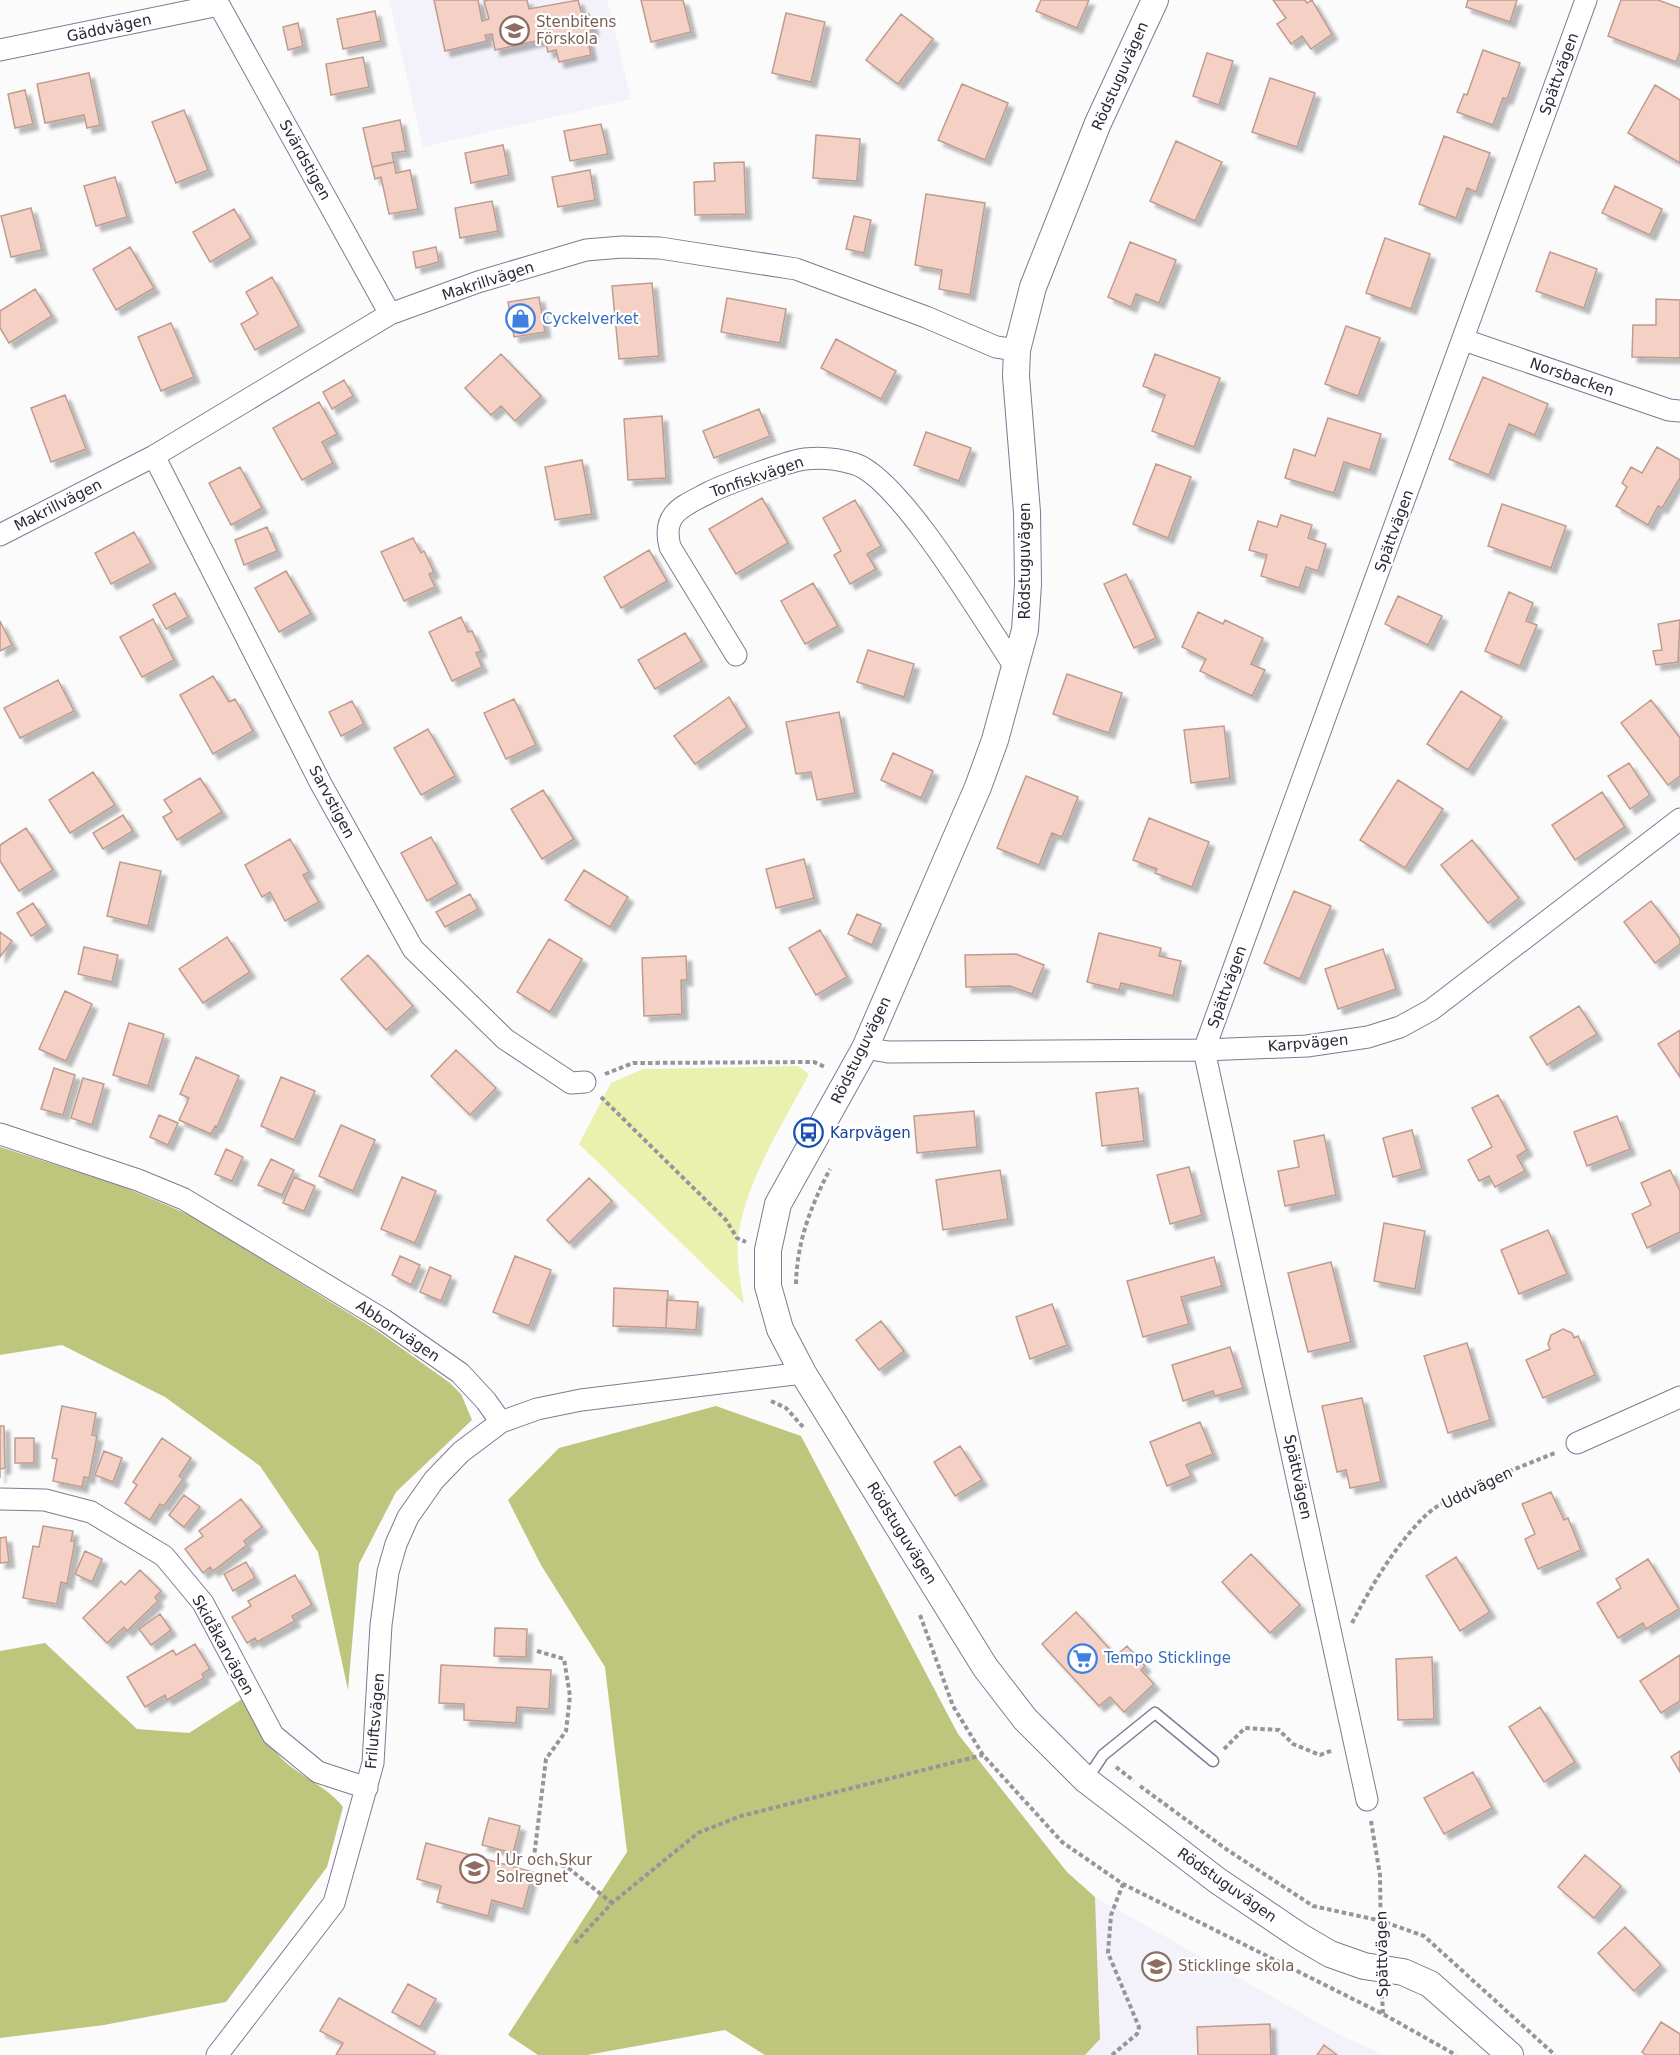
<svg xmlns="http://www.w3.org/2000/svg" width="1680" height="2055" font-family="'DejaVu Sans',sans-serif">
<defs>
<filter id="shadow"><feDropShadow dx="5.5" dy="5.5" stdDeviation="1.5" flood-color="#0004"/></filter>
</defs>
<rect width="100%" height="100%" fill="#fbfbfb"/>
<path fill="#f3f1f9" d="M389,0h218l24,99 -208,48z
M1095,1897l245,138 44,20h-299l15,-16z"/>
<path fill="#eaf1af" d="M798,1066l11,8c-25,48 -58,98 -69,152 -6,25 0,52 4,78l-165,-160 32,-61 32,-14z"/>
<path fill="#bec57c" d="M0,1147l119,38 71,30 186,115 74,53 11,11 11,26 -76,72 -37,72 -11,126 -30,-138 -58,-86 -95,-69 -103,-52 -62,10z
M716,1406l85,30 157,298 109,138 28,25 5,142 -15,16h-320l-40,-25 -138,25h-49l-30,-20 119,-183 -22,-185 -64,-102 -33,-65 51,-52z
M45,1643l92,86 52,4 53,-34c11,20 23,42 39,59 19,19 46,28 62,49l-16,60 -101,135 -122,23 -104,13v-387z"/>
<path fill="#f4d1c4" stroke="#be9c90" stroke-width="1.5" filter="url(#shadow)" d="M434,0h44l4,21 7,-2 -5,-18 4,-1h39l2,9 49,-9 4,15 7,-1 4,16 -7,2 5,23 -32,7 -3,-12 -8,2 -3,-13 -50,11 -3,-16 -7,1 2,6 -42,10z
M641,0h42l8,32 -40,10z
M1041,0h48l-12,28 -41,-17z
M1273,0h32l2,3 5,-3 20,34 -21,15 -9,-13 -11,8 -14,-20 9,-6z
M1468,0h49l-7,22 -44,-15z
M1621,0h37l22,8v44l-4,10 -68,-26z
M375,11l6,30 -38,8 -6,-30z
M786,13l39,9 -14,60 -39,-9z
M901,14l32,25 -35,45 -32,-24z
M298,23l5,23 -15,4 -5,-23z
M1483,50l37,13 -13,36 -4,-1 -10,27 -36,-13 7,-18 3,1z
M1207,53l26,8 -14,44 -26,-9z
M363,57l6,30 -38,8 -5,-31z
M89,73l11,52 -13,3 -3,-13 -39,8 -8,-39z
M1270,78l45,15 -18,54 -45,-15z
M962,84l46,19 -23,57 -47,-20z
M1655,85l25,15v63l-52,-30z
M25,90l8,34 -18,4 -7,-34z
M184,110l24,60 -32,13 -24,-61z
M400,120l6,31 -14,2 2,9 -22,5 -9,-39z
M601,124l7,30 -38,7 -6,-30z
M816,135l44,4 -3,42 -44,-3z
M1444,136l46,17 -14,39 -9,-4 -11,30 -37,-14z
M1176,141l46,21 -27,59 -45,-20z
M503,145l6,30 -38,8 -6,-30z
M394,162l2,11 14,-3 8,39 -29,5 -8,-37 -6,2 -3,-12z
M744,162l2,52 -51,1 -1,-33 21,-1 -1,-18z
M590,170l5,30 -37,7 -6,-30z
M115,177l12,40 -31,9 -12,-40z
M1615,186l47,23 -12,26 -48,-22z
M926,194l59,9 -15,92 -31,-6 3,-19 -27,-5z
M492,201l6,30 -38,7 -5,-30z
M31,208l11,42 -31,7 -10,-41z
M234,209l17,29 -41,24 -17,-30z
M854,216l17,4 -7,33 -18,-4z
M1385,238l45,16 -19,55 -45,-16z
M1130,242l46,18 -17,43 -23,-9 -5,13 -23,-10z
M130,247l24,41 -38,22 -23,-41z
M436,247l3,15 -23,6 -3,-16z
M1550,252l47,17 -13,39 -48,-17z
M272,277l27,49 -44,24 -14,-26 17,-10 -12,-22z
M652,283l7,73 -40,3 -7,-73z
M35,289l17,27 -43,27 -9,-15v-17z
M539,297l6,35 -31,5 -6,-35z
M727,298l59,11 -6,34 -59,-11z
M1656,299l24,1v58l-48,-1 1,-32h23z
M171,323l23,54 -33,14 -23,-54z
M1346,326l34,12 -22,58 -33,-12z
M836,339l60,32 -15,28 -60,-31z
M501,354l40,42 -26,25 -14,-15 -10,9 -26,-27z
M1155,354l65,24 -26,69 -42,-16 13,-36 -22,-9z
M1483,377l65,27 -13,31 -26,-11 -20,51 -40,-16z
M344,380l9,16 -21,13 -9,-17z
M65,395l21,54 -35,13 -20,-54z
M319,402l18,32 -15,8 11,21 -31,17 -29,-52z
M759,409l11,27 -56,22 -11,-27z
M662,416l4,62 -38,2 -4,-61z
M1328,418l53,16 -11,36 -26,-8 -10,31 -49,-15 9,-29 21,7z
M926,432l45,16 -12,33 -45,-16z
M1657,447l23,13v18l-18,30 -4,-2 -10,19 -32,-19 11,-19 -5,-4 9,-16 11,6z
M582,460l10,54 -37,6 -10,-53z
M1156,464l35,13 -23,61 -35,-14z
M240,467l22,41 -31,17 -22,-42z
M762,498l26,45 -52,31 -27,-45z
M855,500l26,46 -14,8 9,15 -26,15 -16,-29 7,-4 -18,-33z
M1502,504l64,22 -15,42 -63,-22z
M1281,515l31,10 -4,13 18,6 -8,27 -12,-4 -7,21 -38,-12 6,-21 -18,-5 9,-29 19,6z
M267,527l10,24 -33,14 -9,-25z
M134,532l17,31 -40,21 -16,-31z
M413,538l8,15 3,-2 10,21 -5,2 6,13 -31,14 -23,-49z
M649,550l18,31 -46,27 -17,-31z
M286,571l25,43 -32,18 -24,-44z
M1126,574l30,64 -22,10 -30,-64z
M813,583l25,43 -33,18 -24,-43z
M1509,592l24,11 -7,18 11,4 -17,41 -35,-15z
M175,593l13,24 -22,12 -13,-24z
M1398,596l44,20 -14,29 -43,-21z
M1198,612l25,12 2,-4 38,18 -12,26 14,6 -13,26 -52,-25 6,-12 -24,-12z
M461,617l7,15 4,-1 9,20 -5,2 6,14 -30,14 -23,-49z
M153,619l21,41 -32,17 -22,-40z
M1680,620l-2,42 -22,3 -3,-14 9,-1 -4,-26z
M0,621l12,24 -12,6z
M685,633l17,28 -47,28 -17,-29z
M868,650l46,14 -10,33 -47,-15z
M1067,674l55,19 -13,40 -56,-19z
M213,676l16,26 6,-3 18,32 -40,23 -33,-59z
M58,680l16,31 -54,27 -16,-30z
M1461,691l41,26 -34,53 -41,-26z
M729,697l18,30 -52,37 -21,-28z
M514,699l22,46 -30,14 -22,-46z
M1651,700l29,38v38l-12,9 -47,-62z
M352,701l12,23 -23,12 -12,-24z
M839,712l16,81 -38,7 -6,-28 -15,2 -10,-52z
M1224,726l6,52 -39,5 -7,-53z
M428,729l27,47 -34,19 -27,-47z
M893,753l40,18 -12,27 -40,-18z
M1629,763l21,32 -20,14 -22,-33z
M93,772l22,33 -45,28 -21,-33z
M1026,776l52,21 -16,40 -10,-4 -13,32 -42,-17z
M200,778l22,34 -45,28 -14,-23 9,-5 -8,-12z
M1398,780l45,29 -38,59 -45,-28z
M543,790l31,49 -32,20 -31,-50z
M1602,792l23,35 -50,33 -23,-35z
M123,815l10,16 -30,18 -10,-16z
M1149,818l60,24 -17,45 -37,-14 2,-4 -24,-9z
M26,828l27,42 -34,21 -19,-30v-16z
M431,837l26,47 -30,17 -26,-48z
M290,839l19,33 -6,3 16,27 -34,19 -15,-29 -8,5 -17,-32z
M1472,840l47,58 -31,25 -47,-58z
M804,859l10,39 -38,10 -10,-39z
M120,862l41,9 -13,55 -41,-10z
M584,870l44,27 -18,30 -45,-27z
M1294,891l37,15 -31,73 -36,-16z
M470,894l8,15 -33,18 -9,-15z
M1651,901l29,38v5l-25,19 -31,-41z
M33,903l14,22 -16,11 -14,-23z
M857,914l24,10 -9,21 -24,-11z
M820,930l27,47 -31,18 -27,-47z
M0,932l12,9 -12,16z
M1099,933l62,15 -2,8 22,5 -8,35 -52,-13 -2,7 -32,-8z
M227,937l23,35 -47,31 -24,-34z
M549,939l33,20 -32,53 -33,-20z
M84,947l34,8 -6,27 -34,-8z
M1383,949l13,40 -58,20 -13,-40z
M1016,954l28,11 -12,29 -22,-8 -44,1 -1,-32z
M368,955l45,51 -27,24 -45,-51z
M686,956l1,24h-6l1,34 -38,2 -2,-58z
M65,991l27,13 -26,57 -27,-12z
M1579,1006l18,28 -50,31 -17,-28z
M129,1023l35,11 -16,52 -35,-11z
M1680,1030v47l-22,-33z
M456,1050l40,38 -26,27 -39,-39z
M196,1057l43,19 -22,51 -2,-1 -4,8 -32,-14 10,-22 -9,-4z
M54,1068l21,7 -12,40 -22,-6z
M281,1077l34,14 -21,49 -33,-14z
M83,1078l21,6 -12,41 -21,-7z
M1138,1088l6,53 -42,5 -6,-53z
M1498,1095l29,55 -10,6 8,15 -30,16 -6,-11 -10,5 -11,-21 24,-13 -20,-39z
M974,1111l3,36 -60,6 -3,-37z
M159,1115l19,8 -10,22 -18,-8z
M1617,1116l13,33 -43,17 -13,-34z
M341,1125l34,15 -22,51 -34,-15z
M1412,1130l10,39 -29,8 -10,-39z
M1324,1135l12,60 -51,11 -7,-35 21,-4 -5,-26z
M226,1149l17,8 -11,24 -17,-7z
M271,1159l23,11 -12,25 -24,-10z
M1189,1167l13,48 -32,9 -13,-49z
M1000,1170l8,49 -65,11 -7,-50z
M1670,1170l10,21v41l-33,16 -15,-34 19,-9 -10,-22z
M294,1177l21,9 -11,25 -21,-8z
M402,1177l34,14 -21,52 -34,-14z
M589,1178l23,23 -43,42 -22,-23z
M1384,1223l41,8 -10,58 -41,-8z
M1548,1230l19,44 -48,20 -18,-44z
M400,1256l20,9 -9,20 -19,-10z
M515,1256l36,14 -22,56 -36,-14z
M1214,1257l8,29 -41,11 8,27 -46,13 -16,-56z
M1331,1262l20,80 -43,10 -20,-79z
M430,1267l21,9 -10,25 -21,-9z
M614,1288l54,3 -2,37 -53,-2z
M667,1300l31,2 -2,28 -30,-2z
M1052,1304l15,41 -37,14 -14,-42z
M881,1321l23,30 -25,19 -23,-30z
M1563,1329l9,4 2,5 4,-2 17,39 -52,23 -17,-38 24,-11 -2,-5 3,-9z
M1467,1343l23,77 -42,13 -24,-77z
M1230,1347l13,41 -28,8 -2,-5 -30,10 -11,-36z
M1362,1398l19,84 -31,6 -4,-18 -9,2 -15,-66z
M62,1406l34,7 -4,22 5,1 -8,42 -5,-1 -2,10 -29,-6 4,-22 -5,-1z
M1200,1422l13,32 -27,11 5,11 -24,10 -17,-44z
M0,1426h4l1,42 -5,1v9z
M15,1438h19v25h-19z
M162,1438l29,20 -12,18 4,3 -19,27 -4,-2 -10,16 -25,-17 12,-18 -4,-3z
M960,1446l22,34 -27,16 -21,-34z
M104,1451l18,7 -9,24 -18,-7z
M1551,1492l13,28 4,-2 13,32 -43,19 -13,-30 10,-5 -13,-30z
M184,1495l16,12 -16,20 -15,-12z
M241,1499l21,28 -18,14 3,4 -34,26 -3,-4 -7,6 -18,-24 18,-13 -4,-5z
M43,1526l30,5 -2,10h4l-8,43 -6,-2 -4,22 -34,-6 10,-52 6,1z
M6,1537l3,25 -9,1v-25z
M85,1551l17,8 -10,23 -17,-8z
M1251,1554l49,51 -30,28 -48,-51z
M1456,1557l34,55 -30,19 -34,-55z
M1648,1559l31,50 -33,20 -3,-6 -25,15 -21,-35 24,-15 -5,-9z
M246,1562l9,16 -22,13 -9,-17z
M140,1570l21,21 -6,6 3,4 -31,30 -3,-4 -17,16 -24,-25 38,-37 4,4z
M295,1575l17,30 -20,11 3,5 -38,21 -2,-4 -8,5 -15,-26 19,-11 -3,-5z
M1076,1612l40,44 11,-10 18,20 -4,4 13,14 -30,28 -14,-15 -11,9 -57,-62z
M160,1614l11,16 -20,15 -12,-16z
M495,1628l32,1 -1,28 -32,-1z
M195,1644l15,25 -8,5 2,4 -37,22 -2,-5 -20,12 -18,-30 46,-27 3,5z
M1680,1655v46l-19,12 -21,-32z
M1432,1657l2,62 -36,1 -2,-61z
M441,1665l110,5 -2,39 -32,-2 -1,16 -52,-3v-16l-25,-1z
M1540,1707l35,55 -31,20 -35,-55z
M1680,1751v21l-9,-15z
M1473,1772l19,36 -48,26 -20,-36z
M489,1818l31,8 -7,27 -31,-8z
M426,1843l107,29 -10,37 -31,-9 -4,16 -51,-14 4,-16 -24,-7z
M1585,1855l36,31 -27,32 -36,-31z
M1625,1927l36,38 -27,26 -36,-38z
M408,1984l28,15 -16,28 -28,-15z
M339,1998l96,54 -1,3h-98l7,-12 -23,-12z
M1661,2022l19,12v21h-34l-4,-3z
M1270,2024l1,31h-73l-1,-28z
M1324,2045l13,10h-20z"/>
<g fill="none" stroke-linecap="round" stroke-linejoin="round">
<defs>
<path id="service" d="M1087,1779l16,-24 52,-42 58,48"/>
<path id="minor" d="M0,50l219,-45 171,309
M1464,340l205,70 11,1
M154,456l167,328 92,165 92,90 66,44 14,-1
M0,535l154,-79 236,-142 88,-32 108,-32 36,-3 38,1 136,21 130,48 70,30 21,3
M736,655l-66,-108c-9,-35 14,-41 40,-55 16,-8 78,-31 95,-33 16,-2 34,0 50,5 46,15 129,157 160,203
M865,1048l23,4 316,-2 103,-4 61,-9 32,-10 31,-17 249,-191
M0,1134l138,46 46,19 200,121 76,53 26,28 15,21 36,-13 44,-9 222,-27
M1577,1443l103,-46
M0,1499l45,1 46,12 73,44 39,47 70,132 45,37 49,16
M1367,1800l-163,-750 382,-1050
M217,2055l117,-152 39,-140 8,-138 7,-53 8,-28 12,-27 26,-37 27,-28 40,-30"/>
<path id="tertiary" d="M1155,0l-57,123 -65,164 -16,63 -1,26 11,136 1,72 -3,46 -30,110 -17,47 -113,261 -87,156 -10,46v36l12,43 23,44 182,294 40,52 61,61 132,101 83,56 29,17 34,12 39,6 27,12 80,71"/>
</defs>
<use href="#service" stroke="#817995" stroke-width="13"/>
<use href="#minor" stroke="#817995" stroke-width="23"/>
<use href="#tertiary" stroke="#817995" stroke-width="28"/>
<path stroke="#97959b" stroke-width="4" stroke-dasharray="4.5 3" stroke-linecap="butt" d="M605,1074l28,-11 181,-1 11,5
M601,1097l125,123 11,18 9,4
M796,1284c1,-43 15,-78 34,-115
M771,1401l15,7 18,20
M920,1615l33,91 30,49 79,87 61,42 260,130 73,41
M1352,1623c20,-38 42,-76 73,-107 26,-25 97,-49 132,-64
M537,1651l27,8 6,37 -4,35 -20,28 -12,98 33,10 45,36
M1224,1749l21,-21 34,2 14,14 27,11 13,-5
M1116,1767l18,14
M1140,1786l86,63 87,57 69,15 42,15 131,119
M1371,1821l9,54 1,70
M575,1943l37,-40 86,-70 43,-17 242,-61
M1382,1994l1,20
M1112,2055l25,-21 2,-7 -31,-74 3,-38 12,-31"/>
<use href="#service" stroke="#fff" stroke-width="10"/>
<use href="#minor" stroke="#fff" stroke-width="21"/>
<use href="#tertiary" stroke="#fff" stroke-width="26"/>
</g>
<defs>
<symbol id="school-ring" viewBox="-11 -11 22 22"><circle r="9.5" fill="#fff" stroke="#8d6e63" stroke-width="1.5"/><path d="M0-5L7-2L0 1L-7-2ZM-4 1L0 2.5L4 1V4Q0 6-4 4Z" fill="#8d6e63"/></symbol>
<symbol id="shop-ring" viewBox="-11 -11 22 22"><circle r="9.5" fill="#fff" stroke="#3f7fe0" stroke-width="1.5"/><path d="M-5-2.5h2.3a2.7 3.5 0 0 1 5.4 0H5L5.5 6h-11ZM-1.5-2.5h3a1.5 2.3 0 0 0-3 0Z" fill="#3f7fe0"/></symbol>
<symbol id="bus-ring" viewBox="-11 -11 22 22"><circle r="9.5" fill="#fff" stroke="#1a4fb4" stroke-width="1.5"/><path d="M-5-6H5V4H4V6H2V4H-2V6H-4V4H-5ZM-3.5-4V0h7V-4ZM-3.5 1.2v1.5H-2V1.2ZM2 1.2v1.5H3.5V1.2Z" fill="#1a4fb4"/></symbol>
<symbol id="supermarket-ring" viewBox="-11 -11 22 22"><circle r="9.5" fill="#fff" stroke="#3f7fe0" stroke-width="1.5"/><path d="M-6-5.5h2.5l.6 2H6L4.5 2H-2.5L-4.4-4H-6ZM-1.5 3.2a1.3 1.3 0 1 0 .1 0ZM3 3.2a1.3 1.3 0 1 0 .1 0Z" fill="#3f7fe0"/></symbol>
</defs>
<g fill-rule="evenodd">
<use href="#school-ring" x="498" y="14" width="33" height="33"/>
<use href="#shop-ring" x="504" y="302" width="33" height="33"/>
<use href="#bus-ring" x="792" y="1116" width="33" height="33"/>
<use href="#supermarket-ring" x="1066" y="1642" width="33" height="33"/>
<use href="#school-ring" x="458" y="1852" width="33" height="33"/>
<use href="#school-ring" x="1140" y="1950" width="33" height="33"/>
</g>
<g text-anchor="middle" stroke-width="4.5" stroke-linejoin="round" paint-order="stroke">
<g font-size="15" fill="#785e54" stroke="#fff" text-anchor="start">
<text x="536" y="27">Stenbitens<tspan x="536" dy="17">Förskola</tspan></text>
<text x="496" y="1865">I Ur och Skur<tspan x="496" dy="17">Solregnet</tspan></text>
<text x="1178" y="1971">Sticklinge skola</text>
</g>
<g font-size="15" fill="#2c2834" stroke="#fff">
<text transform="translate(109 28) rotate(-12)" y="5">Gäddvägen</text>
<text transform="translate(1559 74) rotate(-70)" y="5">Spättvägen</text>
<text transform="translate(1120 76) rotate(-66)" y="5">Rödstuguvägen</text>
<text transform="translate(305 160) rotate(61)" y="5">Svärdstigen</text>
<text transform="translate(488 281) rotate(-18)" y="5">Makrillvägen</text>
<text transform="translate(1572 377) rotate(19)" y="5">Norsbacken</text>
<text transform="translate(757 477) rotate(-19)" y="5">Tonfiskvägen</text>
<text transform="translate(58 505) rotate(-27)" y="5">Makrillvägen</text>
<text transform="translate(1394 531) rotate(-70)" y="5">Spättvägen</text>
<text transform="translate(1025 561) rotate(-90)" y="5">Rödstuguvägen</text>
<text transform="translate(332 802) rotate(62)" y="5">Sarvstigen</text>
<text transform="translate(1227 987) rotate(-70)" y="5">Spättvägen</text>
<text transform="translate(1308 1043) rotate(-5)" y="5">Karpvägen</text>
<text transform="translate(861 1050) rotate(-64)" y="5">Rödstuguvägen</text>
<text transform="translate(398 1331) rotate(34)" y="5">Abborrvägen</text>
<text transform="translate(1298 1477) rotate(78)" y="5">Spättvägen</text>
<text transform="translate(1477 1488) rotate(-26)" y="5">Uddvägen</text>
<text transform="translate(902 1533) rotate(58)" y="5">Rödstuguvägen</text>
<text transform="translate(223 1645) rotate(61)" y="5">Skidåkarvägen</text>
<text transform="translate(375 1721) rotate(-85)" y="5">Friluftsvägen</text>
<text transform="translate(1227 1885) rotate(35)" y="5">Rödstuguvägen</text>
<text transform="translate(1382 1954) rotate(-91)" y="5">Spättvägen</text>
</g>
<g font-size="15" fill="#366cbe" stroke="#fff" text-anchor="start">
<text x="542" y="324">Cyckelverket</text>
<text x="1104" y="1663">Tempo Sticklinge</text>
</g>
<g font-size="15" fill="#164399" stroke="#fff" text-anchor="start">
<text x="830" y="1138">Karpvägen</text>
</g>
</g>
</svg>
